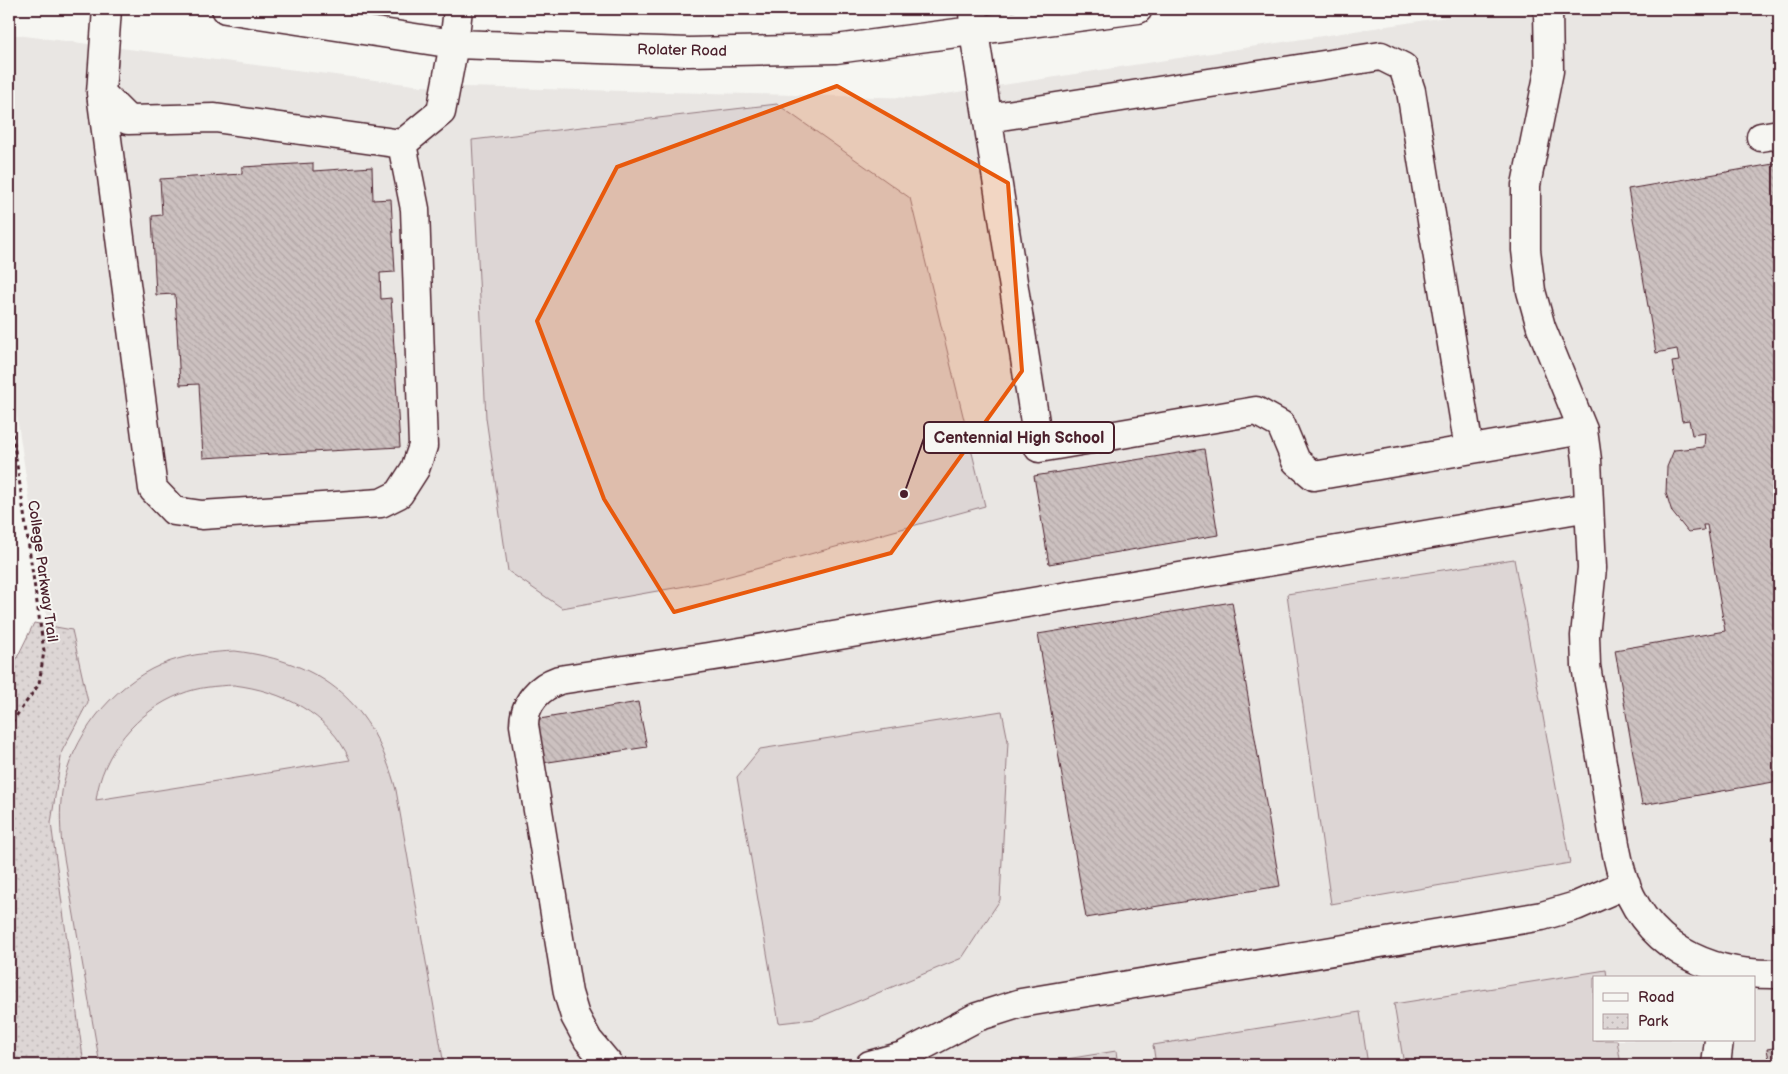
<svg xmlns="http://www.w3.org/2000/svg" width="1788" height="1074" font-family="'Balsamiq Sans',sans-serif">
<defs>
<pattern id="park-dots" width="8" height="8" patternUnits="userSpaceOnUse" patternTransform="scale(1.25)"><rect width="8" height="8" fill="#ddd6d5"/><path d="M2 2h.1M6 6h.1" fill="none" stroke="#bfb7b7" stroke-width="1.8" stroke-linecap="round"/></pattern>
<pattern id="building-back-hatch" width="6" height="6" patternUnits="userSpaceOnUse" patternTransform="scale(1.25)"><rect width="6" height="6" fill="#ccc1c0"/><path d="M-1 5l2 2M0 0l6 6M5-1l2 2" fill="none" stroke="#b1a5a5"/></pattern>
</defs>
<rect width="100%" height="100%" fill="#f6f6f2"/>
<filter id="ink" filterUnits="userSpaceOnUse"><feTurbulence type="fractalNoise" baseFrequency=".02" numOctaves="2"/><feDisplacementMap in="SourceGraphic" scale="10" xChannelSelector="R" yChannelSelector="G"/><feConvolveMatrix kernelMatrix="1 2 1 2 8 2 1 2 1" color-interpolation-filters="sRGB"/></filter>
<g filter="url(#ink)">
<path fill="#e9e6e3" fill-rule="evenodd" d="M1497,9h282v1056h-1695l-33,-242 10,-72 27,-49 -16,-72 -24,-4 -39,-264v-328l413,52 497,12zM1594,978h160v62h-160z"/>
<path fill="#ddd6d5" stroke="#947a80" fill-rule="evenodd" d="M777,104l133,94 75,308 -277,76 -146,26 -54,-37 -22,-153 -14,-278z
M1514,559l56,304 -239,41 -44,-310z
M235,651c89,11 138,52 161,139l48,275h-344l-38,-219c-2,-22 -3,-43 2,-65 13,-52 55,-103 107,-120 21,-7 42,-9 64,-10zM234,685c48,6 95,28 116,75l-254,40c6,-47 41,-89 85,-106 17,-7 35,-8 53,-9z
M1002,711l6,30 -8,159 -38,58 -147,61 -36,4 -42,-246 23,-28z
M1606,970l1,8h-13v62h23l4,25h-217l-10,-61z
M1360,1012l8,53h-212l-3,-20z
M1116,1051l2,14h-89z"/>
<path fill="url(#park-dots)" stroke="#947a80" d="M34,623l38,7 16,72 -26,49 -11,72 33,242h-75v-391z"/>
<path fill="url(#building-back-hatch)" stroke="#4a1f2b" d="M313,163v8l59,-4 1,33 18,-1 4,73 -15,1 1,26 10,-1 9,149 -197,11 -4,-74 -19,1 -5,-91 -19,1 -4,-79 10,-1 -2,-36 82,-5v-7z
M1779,163v618l-137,24 -27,-155 110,-19 -18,-106h-4l1,5 -16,2 -16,-20 -6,-19 1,-26 7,-17 30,-3 1,-14 -13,2 -3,-15 -7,1 -10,-59 7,-1 -2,-12 -21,4 -28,-164z
M1204,449l14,86 -169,29 -15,-88z
M1232,602l48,284 -194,32 -48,-284z
M638,702l9,45 -105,16 -8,-43z
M1779,1047v18h-9l-3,-16z"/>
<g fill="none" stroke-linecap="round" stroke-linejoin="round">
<defs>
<path id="minor" d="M107,9l-6,84 27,27 87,-2 187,26 39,-32 13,-68
M1548,9l1,62 -23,114v65l5,41 10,36 42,103 4,30 5,108 -7,68 1,30c7,42 14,85 21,127 4,26 7,53 14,78 22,75 86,105 158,103
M974,32l65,416 217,-37 25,14 15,36 18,15 269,-46
M101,93l52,396 21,22 28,4 179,-12 18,-9 16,-25 8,-23 -8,-237 -13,-65
M988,118l393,-62 22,11 8,24 58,358
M1761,137l18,-3
M609,1065l-21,-25 -13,-24 -7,-23 -44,-268c0,-22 15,-38 35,-45l175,-27 855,-146
M870,1065l33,-9 74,-39 44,-14 521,-87 34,-10 50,-22
M1716,1065l3,-25"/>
<path id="major" d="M226,9l228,35 235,8 147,-3 302,-40
M973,9l1,23
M454,44l4,-35"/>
</defs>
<use href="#minor" stroke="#4a1f2b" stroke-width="31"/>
<use href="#major" stroke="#4a1f2b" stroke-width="31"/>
<path stroke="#4a1f2b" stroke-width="3" stroke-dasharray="4 4" stroke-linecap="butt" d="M9,410l35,241 -5,33 -30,42"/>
<use href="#minor" stroke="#f6f6f2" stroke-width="28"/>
<use href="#major" stroke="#f6f6f2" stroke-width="28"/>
</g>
</g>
<path fill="#e8590c" fill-opacity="0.2" stroke="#e8590c" stroke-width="4" stroke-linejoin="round" d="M837,86l171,97 14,188 -131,182 -217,59 -70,-113 -67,-178 80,-154z"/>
<g text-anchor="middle" stroke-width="4" stroke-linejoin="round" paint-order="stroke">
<g font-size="15" fill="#4a1f2b" stroke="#f6f6f2">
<text transform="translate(682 50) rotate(1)" y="5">Rolater Road</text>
<text transform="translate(43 571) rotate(82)" y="5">College Parkway Trail</text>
</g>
</g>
<path fill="none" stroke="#4a1f2b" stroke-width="2" d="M904 494L924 438"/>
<circle fill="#4a1f2b" stroke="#f6f6f2" stroke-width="2" cx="904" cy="494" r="5"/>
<rect fill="#f6f6f2" stroke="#4a1f2b" stroke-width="2" x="924" y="422" width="190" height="31" rx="5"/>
<g font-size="16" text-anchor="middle" font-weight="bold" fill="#4a1f2b">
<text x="1019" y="443">Centennial High School</text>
</g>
<rect width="1788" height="1074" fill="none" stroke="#f6f6f2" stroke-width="30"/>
<rect x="15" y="15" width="1758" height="1044" fill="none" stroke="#4a1f2b" stroke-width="2" filter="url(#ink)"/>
<rect x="1593" y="976" width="162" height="65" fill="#f6f6f2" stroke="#b1a0a2"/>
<rect x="1603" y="993" width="25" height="8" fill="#f6f6f2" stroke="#b1a0a2"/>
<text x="1638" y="1002" font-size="15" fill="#4a1f2b">Road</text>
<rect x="1603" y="1014" width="25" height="15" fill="url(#park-dots)" stroke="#b1a0a2"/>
<text x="1638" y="1026" font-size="15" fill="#4a1f2b">Park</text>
</svg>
